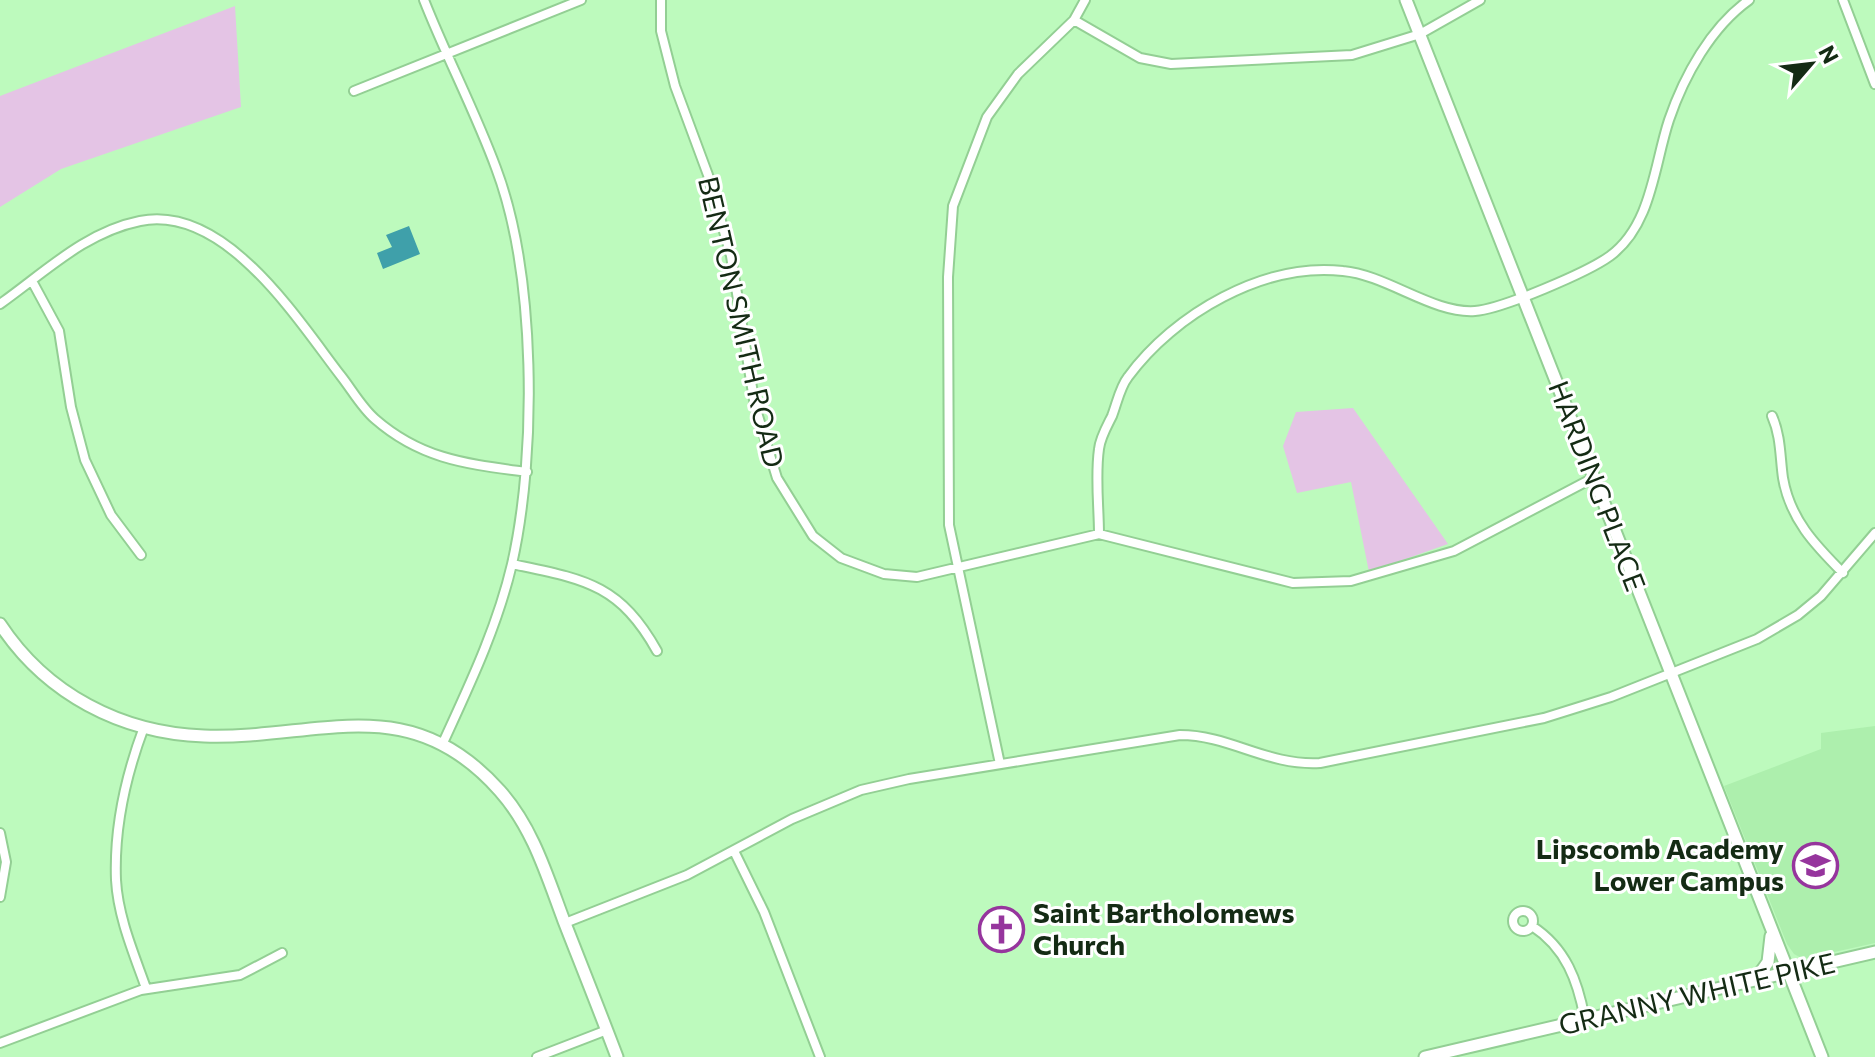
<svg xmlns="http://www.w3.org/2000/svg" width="1875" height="1057" font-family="Commissioner,sans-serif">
<rect width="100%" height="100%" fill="#bdfabd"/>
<path fill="#adefad" d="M1875,726v217l-72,16 -9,-5 -7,-10 -63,-158 97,-37v-16z"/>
<path fill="#e4c4e5" d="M235,6l6,101 -180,62 -61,38v-111z
M1353,408l95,136 -79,28 -18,-90 -54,11 -14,-47 13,-34z"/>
<path fill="#3fa0aa" d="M409,226l11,28 -37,15 -6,-16 15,-6 -6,-12z"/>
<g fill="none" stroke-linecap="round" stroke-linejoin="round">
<defs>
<path id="street" d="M424,0c22,56 51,111 72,168 40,106 41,286 16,396 -15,64 -43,122 -70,181
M661,0v31l14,55 33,89 23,81 24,150 22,72 36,58 28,22 43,16 33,3 182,-43 194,49 58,-2 103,-30 139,-73
M1843,0l32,84
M1074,20l66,38 31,6 181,-9 68,-21 60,-34
M354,91l227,-91
M32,281l27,50 12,76 14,53 26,55 30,40
M0,304c44,-31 85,-72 140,-83 85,-17 157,98 201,155 11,14 21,32 34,43 47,41 93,45 152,53
M1772,416c9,20 8,41 11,62 7,41 32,67 60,95
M1099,534c0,-27 -4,-57 0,-85 1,-11 8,-23 13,-33 5,-13 8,-29 16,-39 46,-63 136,-115 215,-106 44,4 90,43 132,40 27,-2 113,-39 135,-55 42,-31 44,-91 59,-136 15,-44 42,-93 80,-120
M512,564c71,15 107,19 145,87
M144,727c-18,48 -30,102 -28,153 2,37 18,74 30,108
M1000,764l-51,-239 -1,-248 5,-71 34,-89 31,-43 56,-54 11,-20
M0,833l6,29 -6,35
M734,851l30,61 56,145
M1513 921a10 10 0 1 1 20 0a10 10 0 1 1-20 0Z
M565,923l122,-48 105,-56 69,-29 48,-11 271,-44c50,0 87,31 140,28l224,-45 67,-21 146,-58 41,-24 23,-19 54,-63
M1532,926c34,22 46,55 53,94
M0,1043l141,-53 99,-15 42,-22
M537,1057l70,-27"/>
<path id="secondary" d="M1406,0l416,1057
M0,624c46,70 121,109 204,112 114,4 204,-49 296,55 33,37 47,85 64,130 18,46 36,91 53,136
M1756,979l12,-17 3,-26
M1425,1057l450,-105"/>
</defs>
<use href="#street" stroke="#93cf94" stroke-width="12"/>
<use href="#secondary" stroke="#93cf94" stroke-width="15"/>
<use href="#street" stroke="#fff" stroke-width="8"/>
<use href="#secondary" stroke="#fff" stroke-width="11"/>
</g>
<defs>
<symbol id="school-ring" viewBox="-11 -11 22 22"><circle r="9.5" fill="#fff" stroke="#96359d" stroke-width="1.5"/><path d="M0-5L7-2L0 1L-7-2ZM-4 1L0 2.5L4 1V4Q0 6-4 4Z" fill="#96359d"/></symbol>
<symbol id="church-ring" viewBox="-11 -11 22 22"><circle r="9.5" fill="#fff" stroke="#96359d" stroke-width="1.5"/><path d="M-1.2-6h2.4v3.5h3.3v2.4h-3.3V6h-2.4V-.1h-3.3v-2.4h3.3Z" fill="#96359d"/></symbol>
</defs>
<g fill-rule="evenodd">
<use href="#school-ring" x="1790" y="840" width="51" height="51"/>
<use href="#church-ring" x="976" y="904" width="51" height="51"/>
</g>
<g text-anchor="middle" stroke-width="6" stroke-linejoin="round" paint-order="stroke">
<g font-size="28" fill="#142b14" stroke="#fff">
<text transform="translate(741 322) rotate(77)" y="10">BENTON SMITH ROAD</text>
<text transform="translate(1597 486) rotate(69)" y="10">HARDING PLACE</text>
<text transform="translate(1697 994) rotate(-13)" y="10">GRANNY WHITE PIKE</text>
</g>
<g font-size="28" font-weight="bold" fill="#142b14" stroke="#fff" text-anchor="end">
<text x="1784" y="859">Lipscomb Academy<tspan x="1784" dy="32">Lower Campus</tspan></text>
<text x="1033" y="923" text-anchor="start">Saint Bartholomews<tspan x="1033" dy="32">Church</tspan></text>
</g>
</g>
<g transform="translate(1811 64) rotate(62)" stroke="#ffffff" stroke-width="6" paint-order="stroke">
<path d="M0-6L14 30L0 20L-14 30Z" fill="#142b14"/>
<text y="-12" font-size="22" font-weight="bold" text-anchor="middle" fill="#142b14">N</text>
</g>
</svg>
